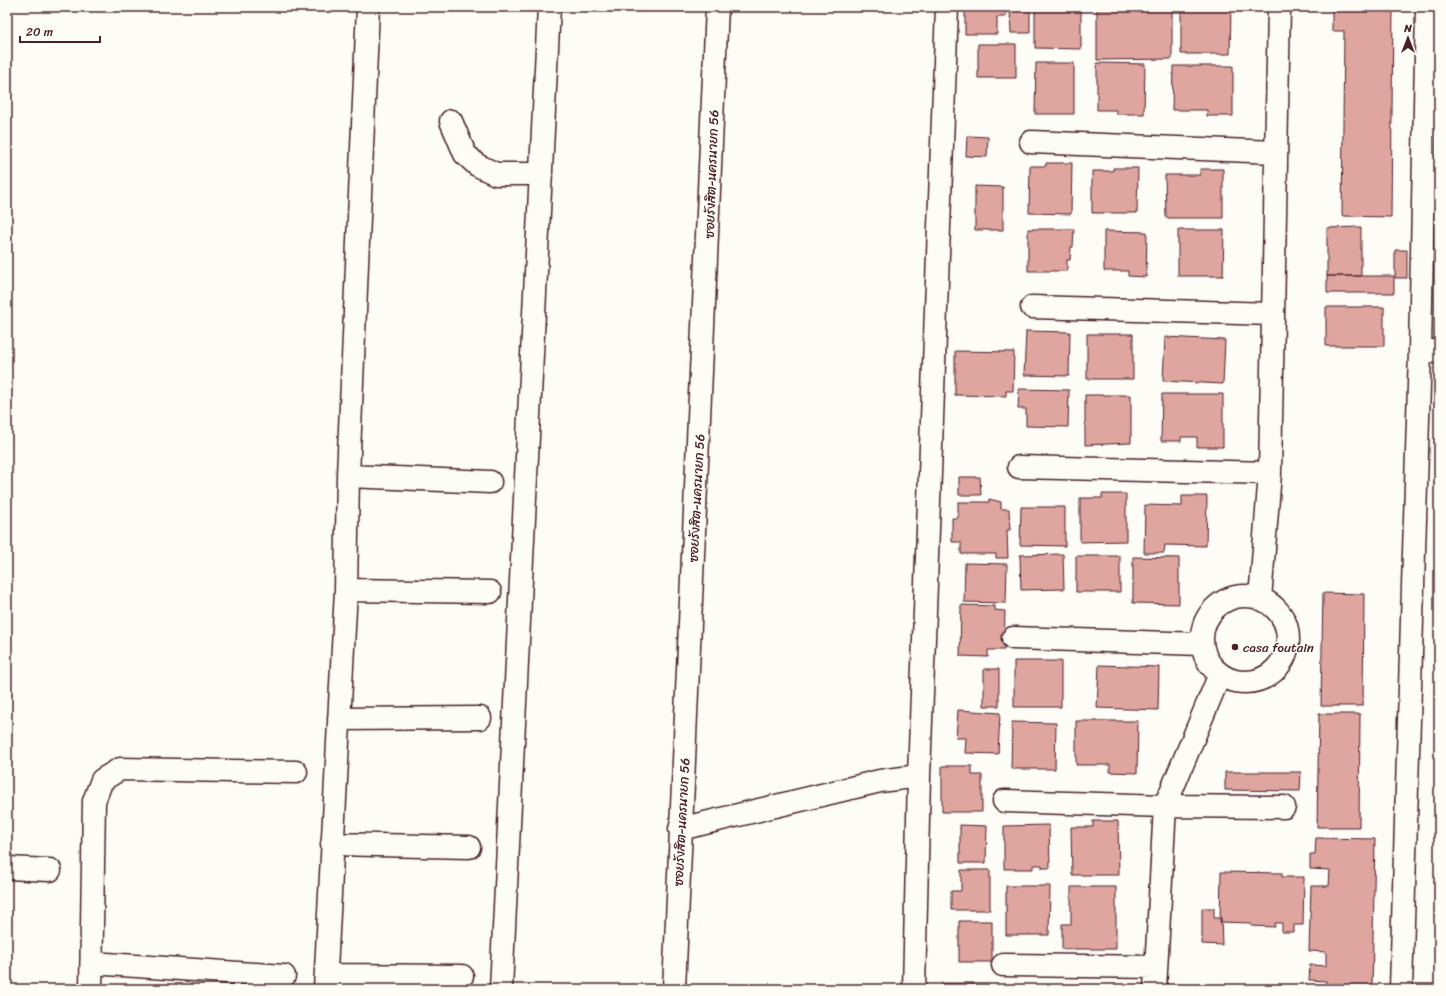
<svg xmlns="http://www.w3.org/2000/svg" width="1446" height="996" font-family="Sriracha,'Playpen Sans Thai',sans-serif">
<rect width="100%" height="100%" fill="#fdfcf7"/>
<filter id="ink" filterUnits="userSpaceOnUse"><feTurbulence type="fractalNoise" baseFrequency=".025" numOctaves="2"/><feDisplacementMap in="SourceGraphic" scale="8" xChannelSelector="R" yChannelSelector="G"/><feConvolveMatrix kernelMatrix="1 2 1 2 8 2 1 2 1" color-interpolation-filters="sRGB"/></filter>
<g filter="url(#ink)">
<path fill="#dfa59f" stroke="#4a1f2b" d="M965,7h41v10h-9v17h-32z
M1035,7h46v42l-46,-1z
M1097,7h75v52l-75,1z
M1332,7h61l-2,210 -49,-1 2,-185h-12z
M1181,8h50l-1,46h-49z
M1010,10h20v23h-19z
M978,44h38v34h-38z
M1036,63h38v51h-39z
M1097,63l48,1 -1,50h-28v-4h-19z
M1173,66h60v50h-26v-6h-35z
M967,136l21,1 -1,20 -21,-1z
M1046,163h26l-1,51 -42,-1 1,-47h16z
M1113,168h25l-1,45h-45v-42h21z
M1200,169h23v49h-57l-1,-43h35z
M975,186l28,1v43h-28z
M1361,227v49h-34v-48z
M1028,229h46l-1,18h-2l-1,13h-3v11h-39z
M1178,230h46l-1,46h-45z
M1104,231l43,1 -1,45 -18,-1v-5h-24z
M1395,250h12v28h-12z
M1327,276h67v17h-67z
M1326,307h58v39h-58z
M1026,331l44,1 -1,44 -45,-1z
M1087,334h46v45h-46z
M1165,337l60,3 -2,44 -60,-3z
M955,351l59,1 -1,39h-7v5l-51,-1z
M1019,389l50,1 -1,37 -42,-1v-17h-8z
M1162,394h61v53h-26v-10h-16v4h-20z
M1085,395h46v48l-46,2z
M959,477h21l1,18h-22z
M1102,494h24v47l-46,1v-44h22z
M1182,496h25l-1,50 -41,-1 -1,8h-20l1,-48 37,1z
M989,499l12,3v7h8l1,21h-3l1,28h-12v-4h-35v-12h-9v-24h6v-16h31z
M1021,507h44v39l-45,-1z
M1063,554l1,35 -43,1 -1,-35z
M1076,556h44v36h-44z
M1133,557l46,1v46l-46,-1z
M965,563l42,1 -1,39 -42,-1z
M1323,593l41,1 -1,112h-42z
M961,605l34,1v4l10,1 -1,39h-16v7l-28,-1z
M1014,661h47v46h-47z
M1099,665l60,2 -1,43 -61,-2z
M984,669h15v37h-15z
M958,710l42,3 -2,41 -33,-1 1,-15h-10z
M1319,714h41l-1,113h-42z
M1076,721h62l-1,52 -27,-1v-7h-34z
M1012,722l44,1 -1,46h-44z
M942,766h30v9h10v37h-40z
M1225,772h76l-1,19 -75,-1z
M1093,821h25l1,54h-47l-1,-48h22z
M960,825l27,1 -1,37h-26z
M1049,825l1,43h-8v-3h-9v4h-29v-43z
M1316,838l59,1 -3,150h-46v-8l-17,-1 1,-15 16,1v-14l-17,-1 2,-65h18l1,-16 -20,-1v-15h5z
M961,870h29v40h-39v-19h10z
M1221,872l61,1v4h22l-1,48h-9v7h-12v-9h-7v4l-24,-1v-3l-31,-1z
M1006,886h44l-1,49h-43z
M1071,887h45v62h-54v-25h9z
M1202,908h12v10h7l1,27 -20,-1z
M959,921h33v41h-33z
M942,983h32v6h-32z"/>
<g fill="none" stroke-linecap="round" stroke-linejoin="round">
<defs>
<path id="minor" d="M451,121l14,33 12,11 19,9h45
M1031,142l244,10
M1032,307l241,7
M1420,351h19
M1019,467l251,6
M348,476l142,6
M346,590l144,2
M1202 639a43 43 0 1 1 86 0a43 43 0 1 1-86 0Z
M1260,599l10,-126 9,-466
M1013,638l189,6
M339,719l141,-1
M1004,801l161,5 119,1
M680,829l200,-48 39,-5
M332,844l137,3
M7,868l43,2
M92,963l192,13
M1003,965l153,2
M326,975l136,1
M91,989l3,-188 8,-21 18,-11 176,3
M325,989l21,-399 2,-114 20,-469
M501,989l48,-982
M674,989l43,-982
M914,989l5,-213 28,-769
M1155,989l10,-183 55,-132
M1401,989l19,-638 7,-344"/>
</defs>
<use href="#minor" stroke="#4a1f2b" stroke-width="25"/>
<use href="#minor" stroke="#fdfcf7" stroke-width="22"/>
</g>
</g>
<circle fill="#4a1f2b" stroke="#fdfcf7" stroke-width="1.5" cx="1235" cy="647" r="4"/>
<g text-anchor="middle" stroke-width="3" stroke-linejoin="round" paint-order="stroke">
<g font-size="13" fill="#4a1f2b" stroke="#fdfcf7">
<text transform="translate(711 174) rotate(-88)" y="5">ซอยรังสิต-นครนายก 56</text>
<text transform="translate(696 498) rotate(-87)" y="5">ซอยรังสิต-นครนายก 56</text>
<text transform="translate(681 822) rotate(-87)" y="5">ซอยรังสิต-นครนายก 56</text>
</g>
<g font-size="13" fill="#4a1f2b" stroke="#fdfcf7" text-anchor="start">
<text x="1243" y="652">casa foutain</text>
</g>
</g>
<rect width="1446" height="996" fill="none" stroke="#fdfcf7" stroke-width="24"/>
<rect x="12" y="12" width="1422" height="972" fill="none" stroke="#4a1f2b" stroke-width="1.5" filter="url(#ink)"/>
<g transform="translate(1408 38)" stroke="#fdfcf7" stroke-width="3" paint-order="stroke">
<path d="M0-3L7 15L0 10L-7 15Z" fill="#4a1f2b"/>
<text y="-6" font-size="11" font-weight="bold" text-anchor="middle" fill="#4a1f2b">N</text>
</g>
<path d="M20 36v6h80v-6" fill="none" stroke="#4a1f2b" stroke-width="2"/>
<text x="26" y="36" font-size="12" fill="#4a1f2b" stroke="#fdfcf7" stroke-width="3" paint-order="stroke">20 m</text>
</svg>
